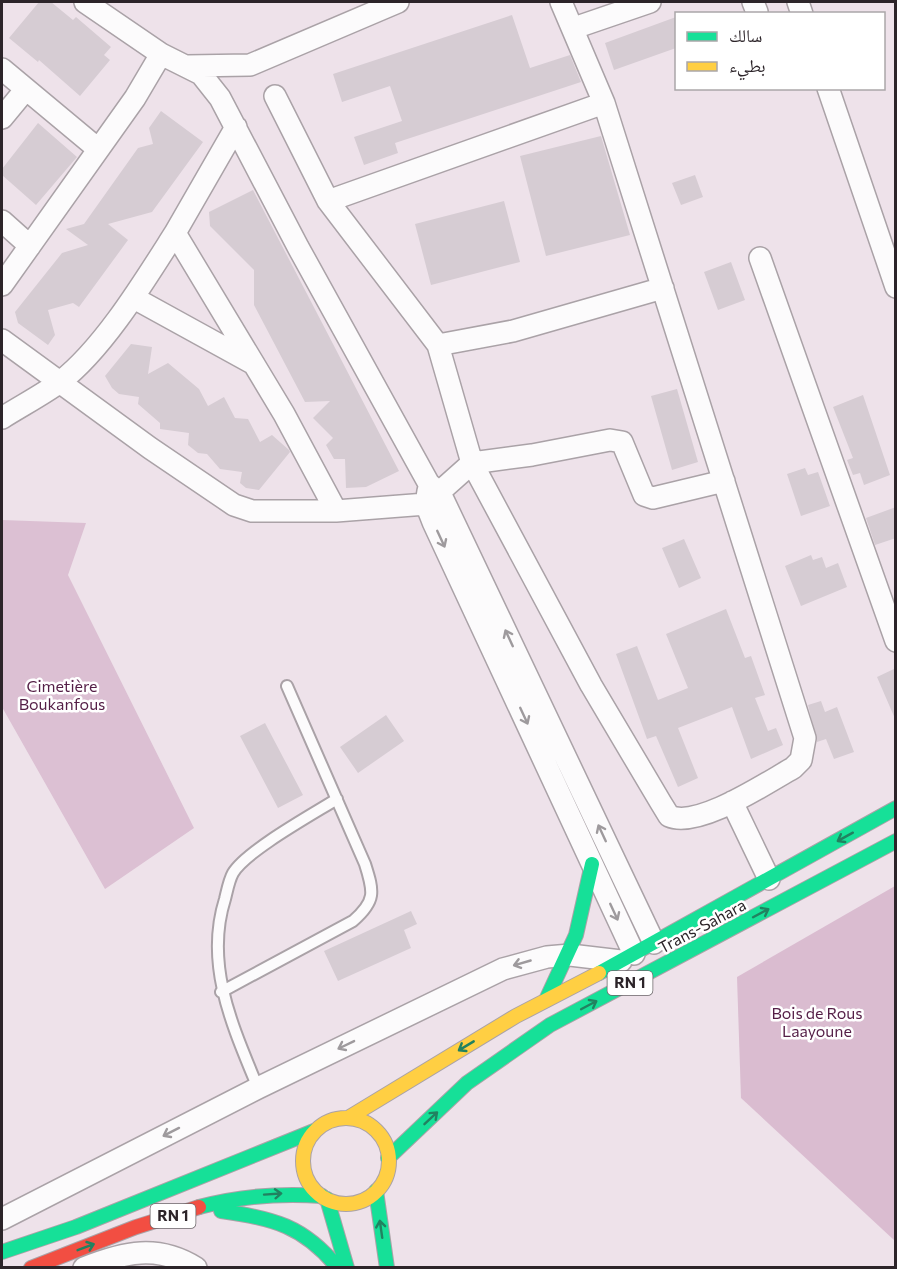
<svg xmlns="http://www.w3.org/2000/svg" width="897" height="1269" font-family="Commissioner,'Noto Naskh Arabic',sans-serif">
<rect width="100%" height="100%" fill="#eee2ea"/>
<path fill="#dcc0d3" d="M2,520l84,3 -18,52 126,253 -89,61 -103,-182z"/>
<path fill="#dabcd0" d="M895,886v355l-154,-143 -4,-121z"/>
<path fill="#d6ccd3" d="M39,2h12l22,18 3,-3 35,30 -7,8 6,5 -30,36 -41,-36 -1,2 -29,-24z
M512,15l18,53 40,-13 11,27 -186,61 3,10 -34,12 -10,-28 48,-16 -12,-35 -48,16 -9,-28z
M676,17v31l-62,22 -9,-27z
M161,111l42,31 -51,70 -44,12 20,16 -49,67 -6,-4 -25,7 7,25 -7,10 -30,-22 -3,-11 47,-59 26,-8 -22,-16 18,-5 54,-76 15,-4 -4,-16z
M38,123l39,34 -41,48 -34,-30v-6z
M601,136l29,99 -84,21 -26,-100z
M695,175l8,22 -22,8 -9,-22z
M253,190l146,281 -33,16 -20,1 -1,-29h-11l-8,-14 7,-7 -20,-20 17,-17 -25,1 -51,-97v-35l-44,-44 -1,-14z
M504,201l16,61 -89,23 -16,-61z
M731,262l14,38 -27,10 -14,-38z
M131,344l21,3 -4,27 20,-11 31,26 9,17 16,-9 11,21 13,1 12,23 12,-7 17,15 1,2 -31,38 -13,-2 -6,-5 2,-11 -22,-3 -13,-15 -9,-1 -10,-8 1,-12 -29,-4v-6l-22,-19 1,-7 -20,-3 -7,-6 -7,-12z
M677,389l21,73 -26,8 -21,-74z
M863,395l27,80 -26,10 -4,-12 -7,2 -6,-15 6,-2 -20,-51z
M805,468l3,7 10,-3 12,34 -29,10 -14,-42z
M896,507v31l-21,7 -9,-27z
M684,539l17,39 -22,10 -17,-40z
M811,555l2,5 9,-3 4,11 12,-5 9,24 -46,19 -16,-40z
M726,609l19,49 6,-2 14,39 -10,3 13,33 8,-3 7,17 -32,14 -19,-52 -54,21 20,50 -20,9 -22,-51 -9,3 -31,-85 21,-8 21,54 30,-12 -22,-54z
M896,668v53l-19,-44z
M821,701l4,11 12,-5 17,45 -20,7 -8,-20 -9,3 -9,-37z
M386,715l18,26 -46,32 -18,-26z
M265,723l38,72 -25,13 -38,-72z
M411,911l6,13 -13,6 7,18 -73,33 -14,-30z"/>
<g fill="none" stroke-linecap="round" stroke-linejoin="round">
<defs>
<path id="lane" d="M221,992l132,-71c23,-20 21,-29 12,-57l-78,-178
M258,1088c-25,-61 -54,-123 -33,-189 2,-8 4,-19 8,-26 13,-22 80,-59 104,-74"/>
<path id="street" d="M85,2l76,52 40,20 19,24 78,149 131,237 11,9 214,450
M753,2l4,10
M798,2l4,12
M574,28l76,-26
M187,66l63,-1 148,-63
M2,69l96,80
M828,88l68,199
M275,96l53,105 110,144 34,118 119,222 70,118 8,13c29,13 97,-33 124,-48l8,-8 4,-22 -201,-635 -43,-101
M2,118l24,-29
M236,127l-61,106 109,181 52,97
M328,201l276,-98
M2,221l28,25
M760,258l136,383
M2,285l133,-187 26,-44
M134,298l120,66
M2,340l148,108 84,57 18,6h84l90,-7 46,-41 60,-8 78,-15 12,2 22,53 9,3 71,-17
M438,345l75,-14 150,-43
M2,418c19,-12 40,-23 58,-36 44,-34 85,-102 115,-149
M428,491l-2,13 7,18 201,432
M732,802l37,77
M2,1219l256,-131 245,-119 44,-12 23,-2 51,6
M84,1268c40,-16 74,-24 112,0"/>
<path id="fast" d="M599,973l297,-165
M546,1000l30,-65 16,-71
M388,1158l79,-75 83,-58 346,-184
M376,1191l11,77
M327,1199l20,69
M199,1207c41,-11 81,-14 123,-11
M221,1211c52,7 83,15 117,57
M2,1252l74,-25 238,-96"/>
<path id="slow" d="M348,1118l168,-102 83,-43
M303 1161a43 43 0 1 1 86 0a43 43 0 1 1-86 0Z"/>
<path id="jam" d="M31,1268l105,-41 63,-20"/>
</defs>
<use href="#lane" stroke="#aaa2a7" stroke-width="14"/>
<use href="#street" stroke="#aaa2a7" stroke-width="24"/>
<use href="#fast" stroke="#aaa2a7" stroke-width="16"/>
<use href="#slow" stroke="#aaa2a7" stroke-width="16"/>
<use href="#jam" stroke="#aaa2a7" stroke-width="16"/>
<use href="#lane" stroke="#fcfbfc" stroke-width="10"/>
<use href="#street" stroke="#fcfbfc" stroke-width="21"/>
<use href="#fast" stroke="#16e098" stroke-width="14"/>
<use href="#slow" stroke="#ffcf43" stroke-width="14"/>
<use href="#jam" stroke="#f24e42" stroke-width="14"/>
</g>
<defs><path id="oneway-shaft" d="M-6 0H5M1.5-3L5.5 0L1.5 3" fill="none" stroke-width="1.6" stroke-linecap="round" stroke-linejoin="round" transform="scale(1.5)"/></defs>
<g stroke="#9e9a9d">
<use href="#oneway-shaft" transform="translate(441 539) rotate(65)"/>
<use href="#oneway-shaft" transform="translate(509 638) rotate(-115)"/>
<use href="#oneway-shaft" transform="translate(524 716) rotate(65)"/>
<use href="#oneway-shaft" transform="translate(602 833) rotate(-115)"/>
<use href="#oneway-shaft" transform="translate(614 912) rotate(65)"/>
<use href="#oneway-shaft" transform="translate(522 963) rotate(164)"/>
<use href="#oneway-shaft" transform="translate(346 1045) rotate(154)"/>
<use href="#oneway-shaft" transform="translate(171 1132) rotate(153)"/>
</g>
<g stroke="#218260">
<use href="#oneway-shaft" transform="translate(845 837) rotate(151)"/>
<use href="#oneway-shaft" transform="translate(761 913) rotate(-28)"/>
<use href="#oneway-shaft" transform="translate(589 1005) rotate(-28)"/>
<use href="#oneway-shaft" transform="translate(466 1046) rotate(149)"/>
<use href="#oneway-shaft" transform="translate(431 1118) rotate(-43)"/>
<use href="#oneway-shaft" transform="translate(273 1194) rotate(-4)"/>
<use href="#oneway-shaft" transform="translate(381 1229) rotate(-98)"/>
<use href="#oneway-shaft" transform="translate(86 1247) rotate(-21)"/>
</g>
<g text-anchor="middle" stroke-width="5" stroke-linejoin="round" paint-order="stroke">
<g fill="#fff" stroke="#6b6669" stroke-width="1.5">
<rect x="607.5" y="971" width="45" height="24" rx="4.5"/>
<rect x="150.5" y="1204" width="45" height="24" rx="4.5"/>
</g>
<g font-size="15" font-weight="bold" fill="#2c2429">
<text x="630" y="988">RN 1</text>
<text x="173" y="1221">RN 1</text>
</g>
<g font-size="16" fill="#541e46" stroke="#fff">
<text x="62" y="692">Cimetière<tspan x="62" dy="18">Boukanfous</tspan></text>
<text x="817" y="1019">Bois de Rous<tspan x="817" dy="18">Laayoune</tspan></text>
</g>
<g font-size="16" fill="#2c2429" stroke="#fff">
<text transform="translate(702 926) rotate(-28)" y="6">Trans-Sahara</text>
</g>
</g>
<rect width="897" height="1269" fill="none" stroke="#2c2429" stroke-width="6"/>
<rect x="675" y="12" width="210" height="78" fill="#ffffff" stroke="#aba7a9" stroke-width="1.5"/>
<rect x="687" y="32" width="30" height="9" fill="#16e098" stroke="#aba7a9" stroke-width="1.5"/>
<text x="729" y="42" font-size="18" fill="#2c2429">سالك</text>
<rect x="687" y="62" width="30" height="9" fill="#ffcf43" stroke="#aba7a9" stroke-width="1.5"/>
<text x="729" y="72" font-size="18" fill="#2c2429">بطيء</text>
</svg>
